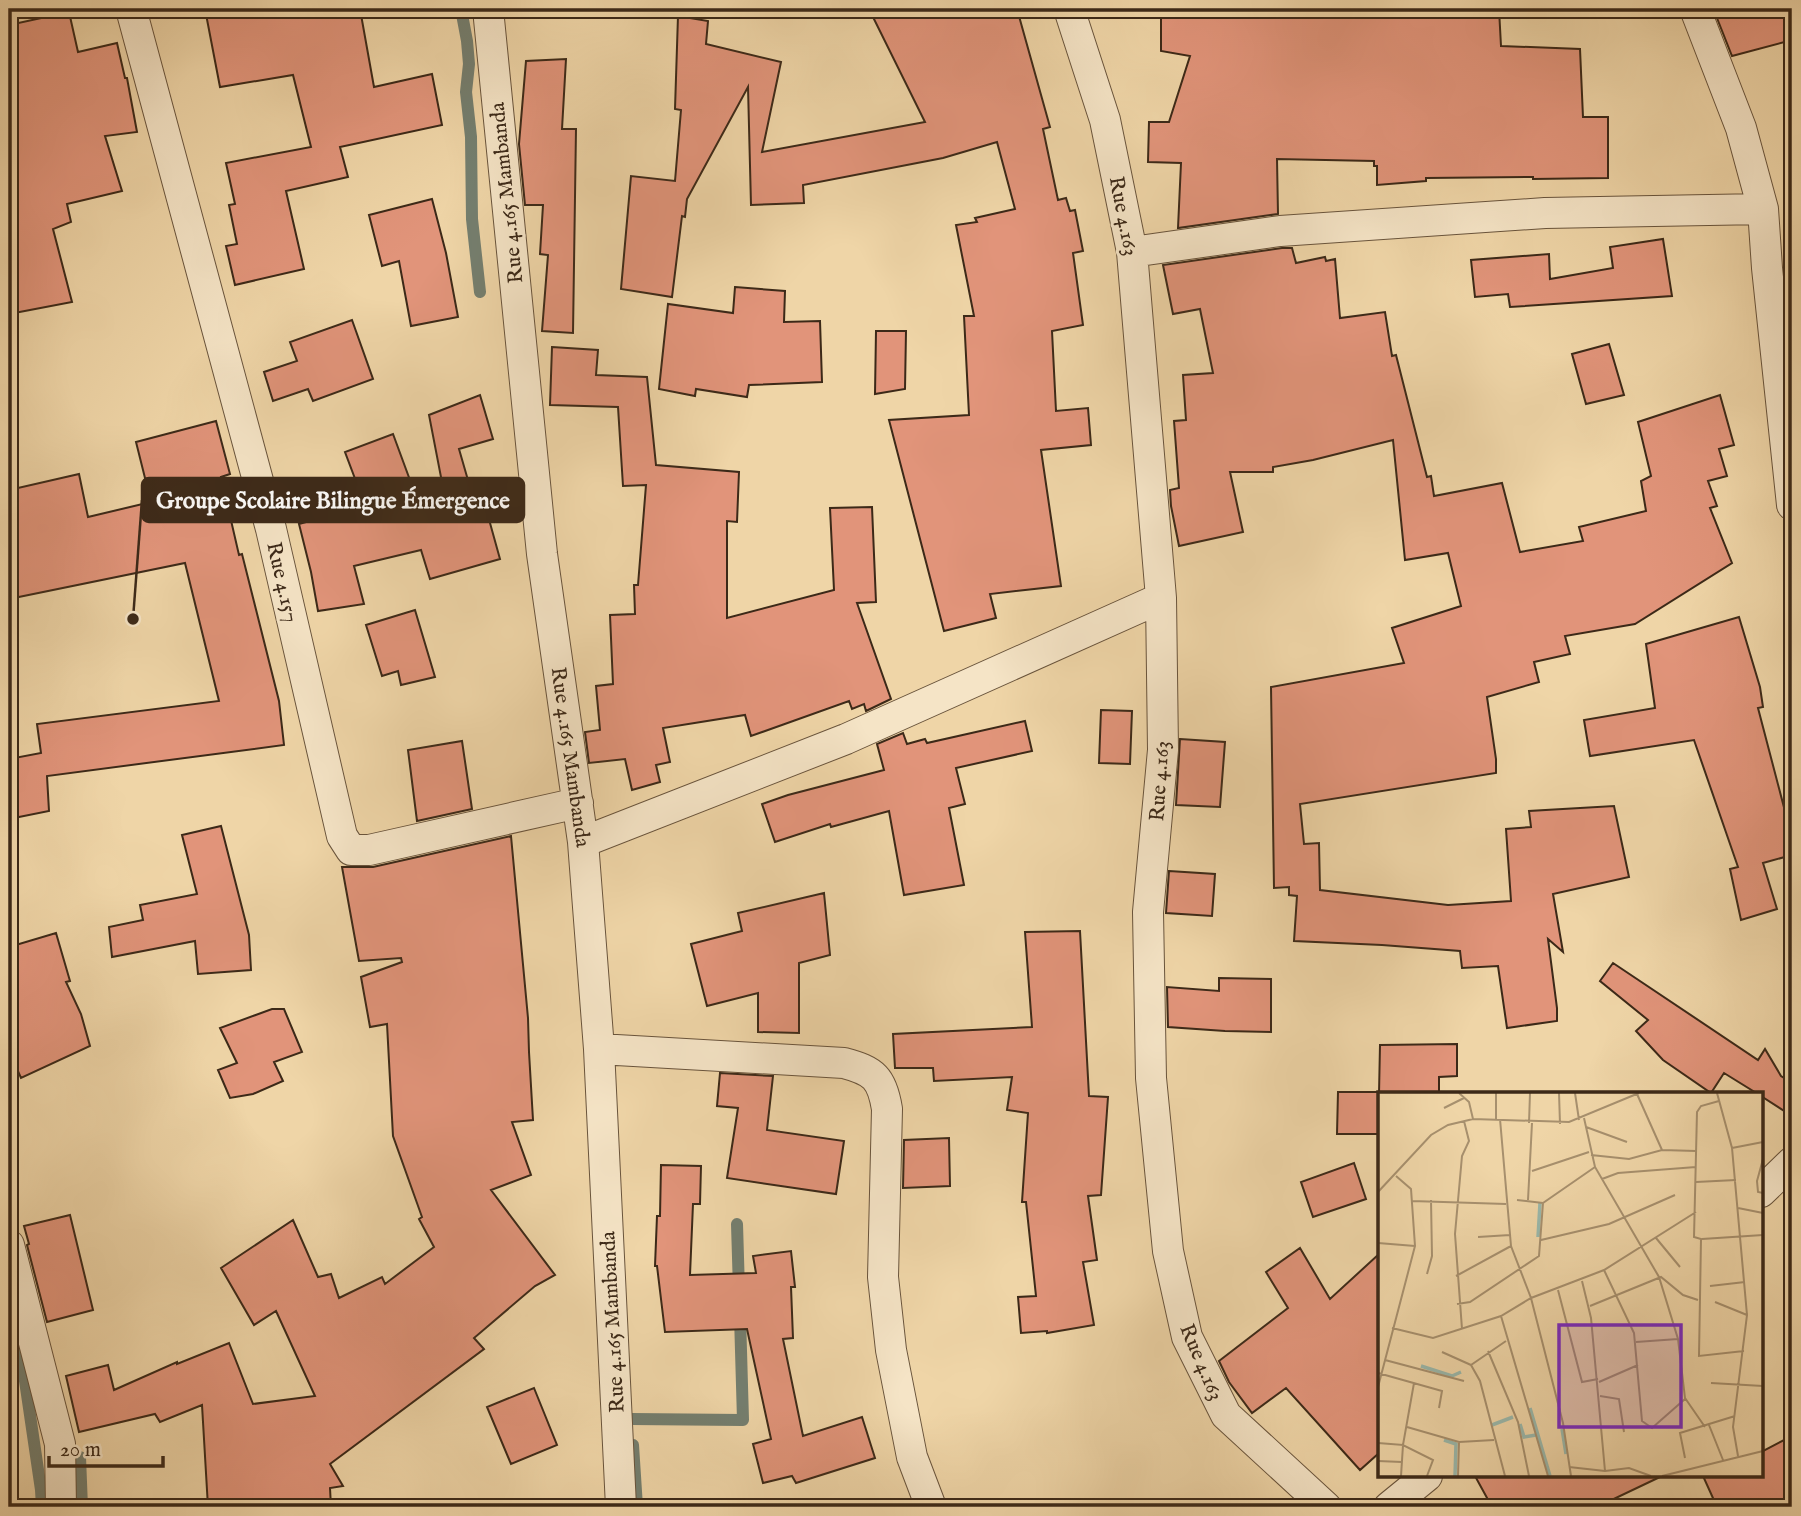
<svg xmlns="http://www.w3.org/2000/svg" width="1801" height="1516" font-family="'IM FELL English',serif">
<rect width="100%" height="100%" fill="#efd5a7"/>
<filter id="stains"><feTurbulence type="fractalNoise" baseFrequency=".00286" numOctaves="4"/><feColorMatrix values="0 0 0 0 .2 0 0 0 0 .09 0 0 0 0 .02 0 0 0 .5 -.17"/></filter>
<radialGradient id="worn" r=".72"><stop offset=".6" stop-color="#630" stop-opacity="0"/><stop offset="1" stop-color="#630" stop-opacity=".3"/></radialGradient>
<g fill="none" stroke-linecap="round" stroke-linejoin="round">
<path stroke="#747f70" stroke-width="12" d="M461,9l6,32 2,23 -3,28 5,45 1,82 8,73
M737,1224l2,66
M9,1315l16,66 16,109 1,17
M631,1419l112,1 -3,-104
M633,1445l4,62
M80,1457l2,50"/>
</g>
<path fill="#e1947a" stroke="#3c2918" stroke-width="2" d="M205,9h155l14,78 58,-13 10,51 -102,22 8,30 -62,14 18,78 -69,16 -9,-39 11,-2 -8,-39 6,-1 -9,-41 85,-16 -18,-72 -73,12z
M869,9h148l33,118 -7,2 15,71 8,-2 4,13 5,-1 8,41 -10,2 10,72 -31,6 4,80 32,-3 3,37 -50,5 20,136 -71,8 6,24 -52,13 -55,-211 80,-5 -5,-99h10l-18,-91 21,-3 -2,-4 40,-9 -18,-67 -54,16 -140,27 1,18 -53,2 -3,-118 -61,112 -2,18 -3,-1 -10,81 -51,-8 10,-113 44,5 6,-71 -6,-1 3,-93 30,5 -2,23 75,18 -19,90 163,-30z
M1161,9h338l2,37 79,3 3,68h25v61l-75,1v-2l-107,1v3l-49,4v-19h-3v-5l-97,-2 1,55 -100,14 3,-65 -33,-1 1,-40h20l21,-66 -29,-5z
M1731,9h61v31l-60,16 -17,-43z
M69,12l9,40 39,-9 8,35h2l10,54 -32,4 17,55 -55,13 4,18 -18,7 19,73 -63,12v-289z
M566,59l-4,70h14l-3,204 -31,-2 6,-76 -8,-1 3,-49h-18l-6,-61 7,-83z
M432,199l14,54 12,64 -47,9 -12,-65 -17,5 -13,-51z
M1663,239l9,57 -162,11 -2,-13 -33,3 -4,-37 78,-6 1,25 63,-11 -3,-21z
M1282,248h10l4,15 29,-6 1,4 9,-2 5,59 45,-6 7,44 4,-1 31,122 4,-1 3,20 68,-13 18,69 63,-11 -4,-14 67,-16 -5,-30 10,-5 -13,-54 82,-27 14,50 -15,4 8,27 -19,5 9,25 -7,2 22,55 -97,61 -70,12 5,18 -36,8 5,20 -52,15 9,62v14l-196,31 4,40 15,-1 1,47 128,15 63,-4 -5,-72 25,-2 -2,-16 85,-5 15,71 -76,17 10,58 -15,-13 9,69v13l-50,7 -9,-62 -36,2 -2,-17 -78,-6 -88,-4 3,-45 -8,-1v-8l-15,1 -3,-201 133,-24 -12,-35 69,-22 -13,-53 -43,7 -12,-120 -80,20 -40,7v5h-43l13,60 -64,14 -8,-40 -1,-16 9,-2 -5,-67 12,-1 -3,-45 30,-2 -13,-64 -27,5 -10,-49z
M735,287l50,4 -1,31 36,-1 2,61 -73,3 -2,12 -51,-8 -1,7 -36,-7 9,-85 65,9z
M352,320l21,59 -60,22 -5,-12 -35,12 -9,-29 33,-11 -7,-19z
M876,331h30l-1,58 -30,5z
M1609,344l15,51 -38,9 -14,-50z
M552,347l46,3 -2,25 51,2 9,88 83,7 -2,50 -10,-1v97l107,-28 -4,-82 42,-1 4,95 -19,1 34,96 -25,12 -2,-7 -12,5 -3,-8 -98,35 -6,-21 -82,13 7,34 -14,3 4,17 -28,8 -7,-31 -36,4 -4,-31 15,-2 -4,-44 17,-2 -3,-69 25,-1 -1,-29h4l8,-100 -23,1 -5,-79 -68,-2z
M480,395l13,44 -34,10 17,59 9,-3 15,54 -70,20 -9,-29 -67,16 10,38 -46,7 -7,-39 -12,-48 25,-7 -5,-24 38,-9 -12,-32 48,-18 28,76 25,-7 -17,-88z
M216,421l14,53 -9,3 18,78 3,-1 37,147 5,44 -237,31 2,35 -40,8v-60l32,-6 -4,-29 182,-23 -34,-138 -176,36v-109l70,-16 9,43 63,-15 -15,-60z
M415,610l20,67 -34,8 -3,-14 -16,5 -16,-51z
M1739,617l21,70 3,20 -5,1 34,130v17l-29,8 14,46 -36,11 -11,-51 8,-2 -44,-127 -104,16 -6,-36 71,-12 -9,-64z
M1101,710l31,1 -2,53 -31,-1z
M1025,721l7,30 -76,17 9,36 -16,4 15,77 -60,10 -15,-84 -58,16 -1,-3 -55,18 -13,-38 26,-9 96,-25 -7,-26 26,-11 4,11 18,-5 2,4z
M1180,739l45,3 -5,65 -44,-2z
M462,741l10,68 -55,12 -9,-71z
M221,826l28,109 2,35 -53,4 -3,-33 -83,16 -3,-30 34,-7 -3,-15 57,-11 -15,-59z
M511,836l17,182 1,34h-1h1l4,68 -21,2 19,53 -40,15 64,85 -20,11 -61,52 10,11 -154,115 13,22 -13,2 1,19h-123l-6,-102 -42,17 -5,-8 -76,18 -13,-56 42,-11 6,25 63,-28v2l52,-21 24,61 62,-8 -39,-85 -22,14 -33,-57 72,-48 25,57 13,-3 8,24 43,-21 3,7 49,-37 -15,-28 3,-2 -29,-81 -6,-112 -17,3 -9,-50 41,-15 -1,-4 -42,3 -17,-94h31z
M1169,871l46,3 -3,42 -46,-3z
M824,893l6,62 -31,8v70l-41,-1v-39l-51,13 -16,-62 51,-13 -4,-18z
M1080,931l9,165 19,1 -7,98 -13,1 9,64 -14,2 11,63 -47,8v-2l-26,2 -3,-36 18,-1 -10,-94h-4l6,-89 -21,-3 5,-33 -78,4 -1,-13h-38l-2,-34 139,-7 -7,-95z
M56,933l14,48 -4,1 15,32 9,32 -69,32 -12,-27v-104z
M1613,963l145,97 7,-11 16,27 11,7v33l-31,-20v-2h-3l-34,-21 -13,20 -48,-33 -27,-29 12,-11 -48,-39z
M1219,978l52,1v53l-46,-1 -57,-4 -1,-40 52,4z
M272,1009h12l18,43 -28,10 9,19 -30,13 -23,4 -12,-28 19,-7 -17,-35z
M1457,1044v32l-18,1v17h-60l1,-49z
M720,1073l53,3 -6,54 77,11 -8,53 -109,-16 11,-70 -21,-2z
M1338,1092h41v42h-42z
M949,1138l1,48 -47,2 1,-48z
M1354,1163l12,36 -53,18 -12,-35z
M661,1165l40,1 -1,38h-7l-3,71 66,-2 -3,-17 38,-5 4,36h-4l2,51 -10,1 20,97 59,-19 13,41 -79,25 -4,-7 -29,7 -10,-39 18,-5 -24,-110 -82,3 -8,-66h-2l2,-50h3z
M70,1215l23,95 -46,12 -20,-77 2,-1 -5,-18z
M1300,1248l30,51 49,-45v199l-19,17 -74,-82 -34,25 -23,-31 -10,-21 69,-53 -22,-36z
M534,1388l23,57 -46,19 -24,-57z
M1792,1436v71h-75l-14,-31h58v-24z
M1475,1476h187l-65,31h-105z"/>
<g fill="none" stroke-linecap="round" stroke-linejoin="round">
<defs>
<path id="street" d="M131,9l140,520 71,307 9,14h18l209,-47
M488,9l54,545 41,288 16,207 22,458
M1069,9l36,111 27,132 29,346 2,152 -15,162 3,166 17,173 19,86 39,78 100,92
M1695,9l46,119 22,81 4,59 25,237
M1132,252l148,-21 265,-18 218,-4
M583,842l263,-103 315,-141
M599,1049l245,14c30,8 38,15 43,46l-4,168 8,73 21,107 19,50
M1761,1192l31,-30
M9,1245l51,199 1,63
M1389,1507l38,-31"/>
</defs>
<use href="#street" stroke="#69543c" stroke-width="32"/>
<use href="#street" stroke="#f5e4c6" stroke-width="30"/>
</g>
<g text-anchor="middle" stroke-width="6" stroke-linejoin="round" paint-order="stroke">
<g font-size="21" fill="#3c2918" stroke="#f5e4c6">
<text transform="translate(506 193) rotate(-96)" y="7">Rue 4.165 Mambanda</text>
<text transform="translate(1124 216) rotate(79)" y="7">Rue 4.163</text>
<text transform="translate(283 582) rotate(77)" y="7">Rue 4.157</text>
<text transform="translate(571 757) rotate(82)" y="7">Rue 4.165 Mambanda</text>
<text transform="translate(1159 781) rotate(-86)" y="7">Rue 4.163</text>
<text transform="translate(612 1322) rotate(-93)" y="7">Rue 4.165 Mambanda</text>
<text transform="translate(1202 1362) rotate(67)" y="7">Rue 4.163</text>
</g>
</g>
<g transform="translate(1378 1092)">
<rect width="385" height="385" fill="#efd5a7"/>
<path fill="none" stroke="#9ab8ab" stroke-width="3.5" d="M160,145l2,-34M43,274l31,10 9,-4M152,316l20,68M142,332l4,13 12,-2M114,333l21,-8M184,337l4,25M66,348l12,4 -1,32"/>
<path fill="none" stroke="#a7906e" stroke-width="2" d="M81,1l10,9 4,17M118,1v26M181,1l1,31M197,1l4,27M339,1l15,55 15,167 -14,112 5,29M259,2l25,56M341,9l-18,5 -4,6 -3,125 7,2 -2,117 45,-5M66,16l20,-10M206,26l11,49 64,110 19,62 7,59 20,29M122,27l11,127 20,52 32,125 8,53M151,31l1,-30M208,35l41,15M354,56l31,-6M213,63l38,4 33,-9 34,1M385,67l-6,22 1,11 5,1M154,79l57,-19M224,87l16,-6 78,-6M318,90l40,-2M0,100l53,-57 17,-10 25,-6 96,3 70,-29M139,108l26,3M150,108l4,-77M34,109l94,3M360,116l25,5M100,145l32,-2M278,146l24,29M324,147l61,-4M163,148l68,-16 66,-29M0,151l37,3M226,178l30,63 8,88 10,7 33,-29M49,182l5,-18 -1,-56M78,184l55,-30M204,189l9,37 14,153M332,194l35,-4M180,198l24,92 16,-3M337,210l32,13M79,212l13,-2 69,-46 4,-53 52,-36M212,214l71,-29 22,18 15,5M123,224l47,160M14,236l41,10 68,-22 30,-18 73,-28 92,-58M84,237l-7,-95 7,-78 7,-15 -5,-20M258,250l42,-3M110,259l30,71 11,54M64,260l29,13M7,268l79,21M0,281l64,18 -3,17M221,290l39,-17M333,291l52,3M0,295l37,-141 -4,-57 -15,-13M222,304l19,3 5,33M331,333l14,35M29,335l52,15 35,-2M0,351l25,2 11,-62M307,366l-5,-25 55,-17M0,369l24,1M191,375l36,4 24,-3 22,8M23,384l2,-31 30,15 -6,16M80,384l1,-34M127,384l-25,-95 -9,-16 35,-24M284,384l101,-25"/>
<path fill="#7b2cbf" fill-opacity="0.15" stroke="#7b2cbf" stroke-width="3.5" d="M181,233h122v102h-122z"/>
<rect width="385" height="385" fill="none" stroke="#3c2918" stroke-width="3.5"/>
</g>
<path fill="none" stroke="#3c2918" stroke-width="2.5" d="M133 619L142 500"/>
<circle fill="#3c2918" stroke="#f5e4c6" stroke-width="2.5" cx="133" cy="619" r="7"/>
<rect fill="#3c2918" stroke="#3c2918" stroke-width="2.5" x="142" y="478" width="382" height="44" rx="7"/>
<g font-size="23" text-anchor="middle" font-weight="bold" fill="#fff">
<text x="333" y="508">Groupe Scolaire Bilingue Émergence</text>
</g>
<rect width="1801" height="1516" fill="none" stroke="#efd5a7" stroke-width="35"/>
<rect x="10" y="10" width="1780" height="1495" fill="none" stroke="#3c2918" stroke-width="3.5"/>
<rect x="18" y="18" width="1766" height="1481" fill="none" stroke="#3c2918" stroke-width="2"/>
<path d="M49 1456v10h114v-10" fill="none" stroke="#3c2918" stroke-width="3.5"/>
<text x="60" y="1456" font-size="21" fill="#3c2918" stroke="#f5e4c6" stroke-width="5" paint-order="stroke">20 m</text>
<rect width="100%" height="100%" filter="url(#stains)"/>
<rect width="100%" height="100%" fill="url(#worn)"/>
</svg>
